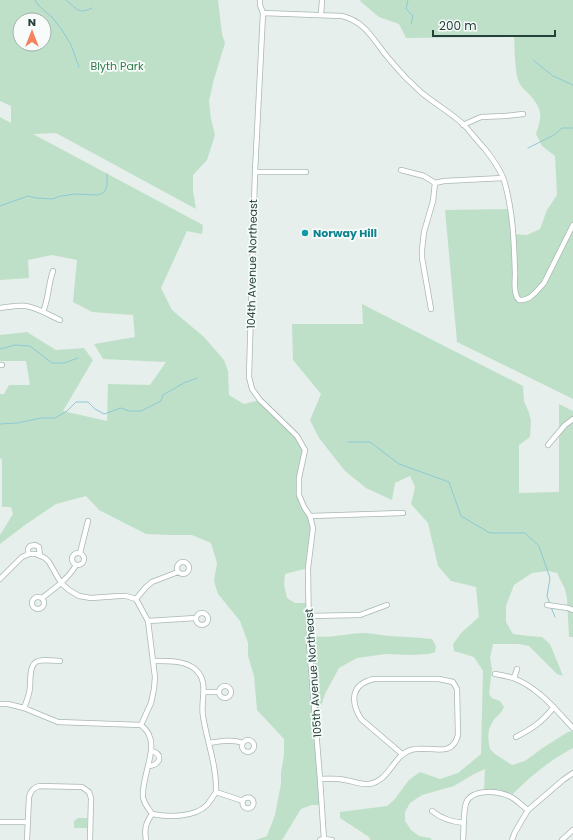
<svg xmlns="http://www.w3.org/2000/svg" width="573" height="840" font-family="Poppins,sans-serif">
<rect width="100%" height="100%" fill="#e6efeb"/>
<path fill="#bfe0c8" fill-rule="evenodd" d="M0,0h218l4,34 3,9 -4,13 -7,23 -5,22 2,18 4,16 -8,25 -14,15v16l3,18 -140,-76 -23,1 170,91 -1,9 -15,-3 -26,57 11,22 32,27 20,23 4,11 1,24 15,9 16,-4 37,36 8,14 -6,28v17l14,33 -5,40 -23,6 -1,10 3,14 8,5h13l1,32c15,5 39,-2 55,-2 5,0 11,1 16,2 17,2 34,2 52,4l4,7 -1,6 -6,2 -19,1 -24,-1 -29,4 -18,10 -14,26 -9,27 6,84h-10l-11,4 -19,31h-26l11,-4 8,-21 6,-31v-11l3,-18v-16l-27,-29 -3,-34 -6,-20v-13l-8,-22 -22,-27 -4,-13 3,-18 -6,-20 -19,-8h-22l-24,-1 -47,-24 -13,-14 -30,8 -31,21 -25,19v-9l13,-21 -2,-7h-9v-47l-2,-2v-64h4l5,-9h21l-4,-24h-26v-26l27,-3 29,18 28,-2 9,12 -30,51 44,10 1,-37 42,1 16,-23 -63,-3 -9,-15 41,-7 -2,-22 -41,-3 -19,-10 4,-42 -25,-5 -24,5 1,18 -29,2v-163l11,6v-17l-11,-5zM20,20h24v24h-24z
M361,0h212v399l-116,-57 -12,-132 64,-1 3,25 15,1 13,-6 7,-19 10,-15 -2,-39 -13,-10 -6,-12c6,-18 7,-24 -6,-39 -3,-3 -7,-6 -9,-9 -7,-11 -6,-36 -7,-49l-108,1 -7,-14 -20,-7 -19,-16z
M362,304l161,82 1,15 5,12 2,8 -1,16 -11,8v48l40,-1v-88l14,7v226h-4l-2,-38 -2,-10 -8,-16 -9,-2 -16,2 -18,12 -8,21v16l7,12 16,2 13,1 8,7 13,32 -6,-2 -28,-28 -10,-2h-26l-3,14 2,11 -3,25 3,4 8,3 4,6c-3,8 -9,9 -12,16 -5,7 -4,17 -2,26l5,5 17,11 13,-4 19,-14 24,-15 5,-1v17c-23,12 -45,30 -63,49l-26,-5 1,-23 -11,5 -20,12 -32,9 -12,8 -5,9v9l6,9 8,6 11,2 2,2h-62l-1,-3 -29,-19v-6l47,-6 7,-6 15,-20 11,-8 20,7 18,-6 23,-19 2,-83 -9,-14 -20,-6 -1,-7 9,-12 17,-15 -3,-30 -25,-6 -13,-15 -10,-43 -17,-19 4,-17 -5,-11 -15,7 -3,17 -26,-12 -21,-17 -26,-33 -9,-18 11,-26 -28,-34 -1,-36h71z
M78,818h9v10h-13v-7z"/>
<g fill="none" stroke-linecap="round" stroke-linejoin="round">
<path stroke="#8ec9d4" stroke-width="1" d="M35,0l3,5 10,9 4,3 10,13 9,15 8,22
M66,0c11,8 11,15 26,8
M408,0l-2,9 7,7 -2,8
M533,60l20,16 20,9
M528,148l26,-13 8,-7h11
M0,206l28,-10 8,2 16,1 9,-3 14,-2 22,1 4,-1 4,-3 2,-5v-12
M0,349l15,-4 15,1 22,17h12l14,-5
M0,424l17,-1 24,-5h14l12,-7 9,-9h12l7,7 9,5 17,-6 8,3h12l20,-10 2,-6 21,-12 13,-5
M348,442h22l29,22 50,18 12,34 29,17h35l14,13 11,32 -3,18 3,8
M551,607l4,10"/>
<defs>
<path id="minor" d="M260,0v5l3,8 -8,159 -6,205 3,12 8,11 37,36 8,14 -6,28v17l5,12 6,9 3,12 -5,40 1,75 11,136 4,61
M263,13l79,3c25,6 32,26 48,44 6,7 12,14 18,20 5,4 9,9 14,13 13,11 28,19 41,31 8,8 14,17 22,25 7,9 15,20 19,31 9,31 10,61 11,93 0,8 -2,21 4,27h4l6,-2 6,-5 9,-10 29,-58
M321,15l1,-15
M463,125l18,-8 24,-1 18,-2
M401,170l23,6 11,7
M255,172h51
M435,183l9,-2 59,-3
M0,308c9,-1 18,-3 26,-2 12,2 23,9 34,14
M431,309l-9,-51v-8l2,-18 9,-31 2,-18
M43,312c6,-15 5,-27 10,-41
M0,365h2
M548,445l17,-20 8,-6
M310,516l93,-3
M72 559a6 6 0 1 1 12 0a6 6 0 1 1-12 0Z
M80,553l8,-32
M28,554v-5l2,-3 5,-1 4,2 1,9
M177 568a6 6 0 1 1 12 0a6 6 0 1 1-12 0Z
M0,579l22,-22 7,-3h7l9,4 4,4 12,21 8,7 10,6 12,2 28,-2h7l10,3
M32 603a6 6 0 1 1 12 0a6 6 0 1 1-12 0Z
M42,598c13,-10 26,-19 34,-33
M136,599l12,22 7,56 -1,12 -3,14 -10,22c3,3 7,6 8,10 8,16 -8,44 -6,62 1,7 6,12 9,17 16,3 42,4 55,-9 3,-4 6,-8 9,-13
M136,599l10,-12 6,-5 26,-10
M547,605l21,3 5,2
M196 619a6 6 0 1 1 12 0a6 6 0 1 1-12 0Z
M308,616l52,-1 27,-10
M148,621l48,-3
M153,661c14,0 31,-1 42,8 15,13 5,31 8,47 4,26 14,50 13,76
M495,674c6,1 12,2 18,4 25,9 43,32 60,50
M514,678l3,-9
M219 692a6 6 0 1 1 12 0a6 6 0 1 1-12 0Z
M204,692h15
M0,704h8l16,4 34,14 83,3
M24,708c2,-5 4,-10 5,-15 3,-8 -2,-28 9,-32 6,-2 15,0 22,0
M516,737c17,-9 25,-14 38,-30
M242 746a6 6 0 1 1 12 0a6 6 0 1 1-12 0Z
M209,743c12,-2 23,-4 34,0
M148,766c5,0 9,-2 11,-6 1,-6 -3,-8 -8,-9
M320,779c9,0 17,-1 25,1 8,1 16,5 24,4 21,-3 24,-29 42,-34 17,-6 41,10 47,-15l-1,-46 -4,-7 -14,-3h-65c-23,5 -24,22 -13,40l41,35
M216,792l27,9
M242.5 803a5.5 5.5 0 1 1 11 0a5.5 5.5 0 1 1-11 0Z
M432,811c10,8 20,11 32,12
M0,822h28
M27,840l2,-43c2,-6 4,-9 10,-11l43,1 7,5 2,6 -1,42
M146,840c-2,-12 0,-17 6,-26
M320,840l4,-1 8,1
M463,840c1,-11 0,-27 3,-37 6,-15 33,-12 45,-6 6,3 11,9 17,13
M512,840l3,-8 13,-22 35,-30 10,-7
M562,840l11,-10"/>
</defs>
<use href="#minor" stroke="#a8b8b2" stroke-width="6"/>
<use href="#minor" stroke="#fff" stroke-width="4.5"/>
</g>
<circle fill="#0f9aa8" stroke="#f7fbf9" stroke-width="1.5" cx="305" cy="233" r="4"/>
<g text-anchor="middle" stroke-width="3.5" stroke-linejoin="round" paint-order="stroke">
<g font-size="11" fill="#2d7a4b" stroke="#f7fbf9">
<text x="117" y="70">Blyth Park</text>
</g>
<g font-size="11" font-weight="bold" fill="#0d838f" stroke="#f7fbf9" text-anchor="start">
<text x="313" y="237">Norway Hill</text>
</g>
<g font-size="11" fill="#24423a" stroke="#f7fbf9">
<text transform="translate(252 264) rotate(-89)" y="4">104th Avenue Northeast</text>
<text transform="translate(313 673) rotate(-94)" y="4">105th Avenue Northeast</text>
</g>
</g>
<g transform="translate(32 32)"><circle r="19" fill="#f7fbf9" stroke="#a3b1ad"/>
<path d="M0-3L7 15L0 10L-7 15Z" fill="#f4845f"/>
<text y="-6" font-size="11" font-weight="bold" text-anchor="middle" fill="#24423a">N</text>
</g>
<path d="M433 30v6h122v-6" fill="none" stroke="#24423a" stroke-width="2"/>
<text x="439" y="30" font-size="12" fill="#24423a" stroke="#f7fbf9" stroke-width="3" paint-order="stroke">200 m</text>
</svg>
